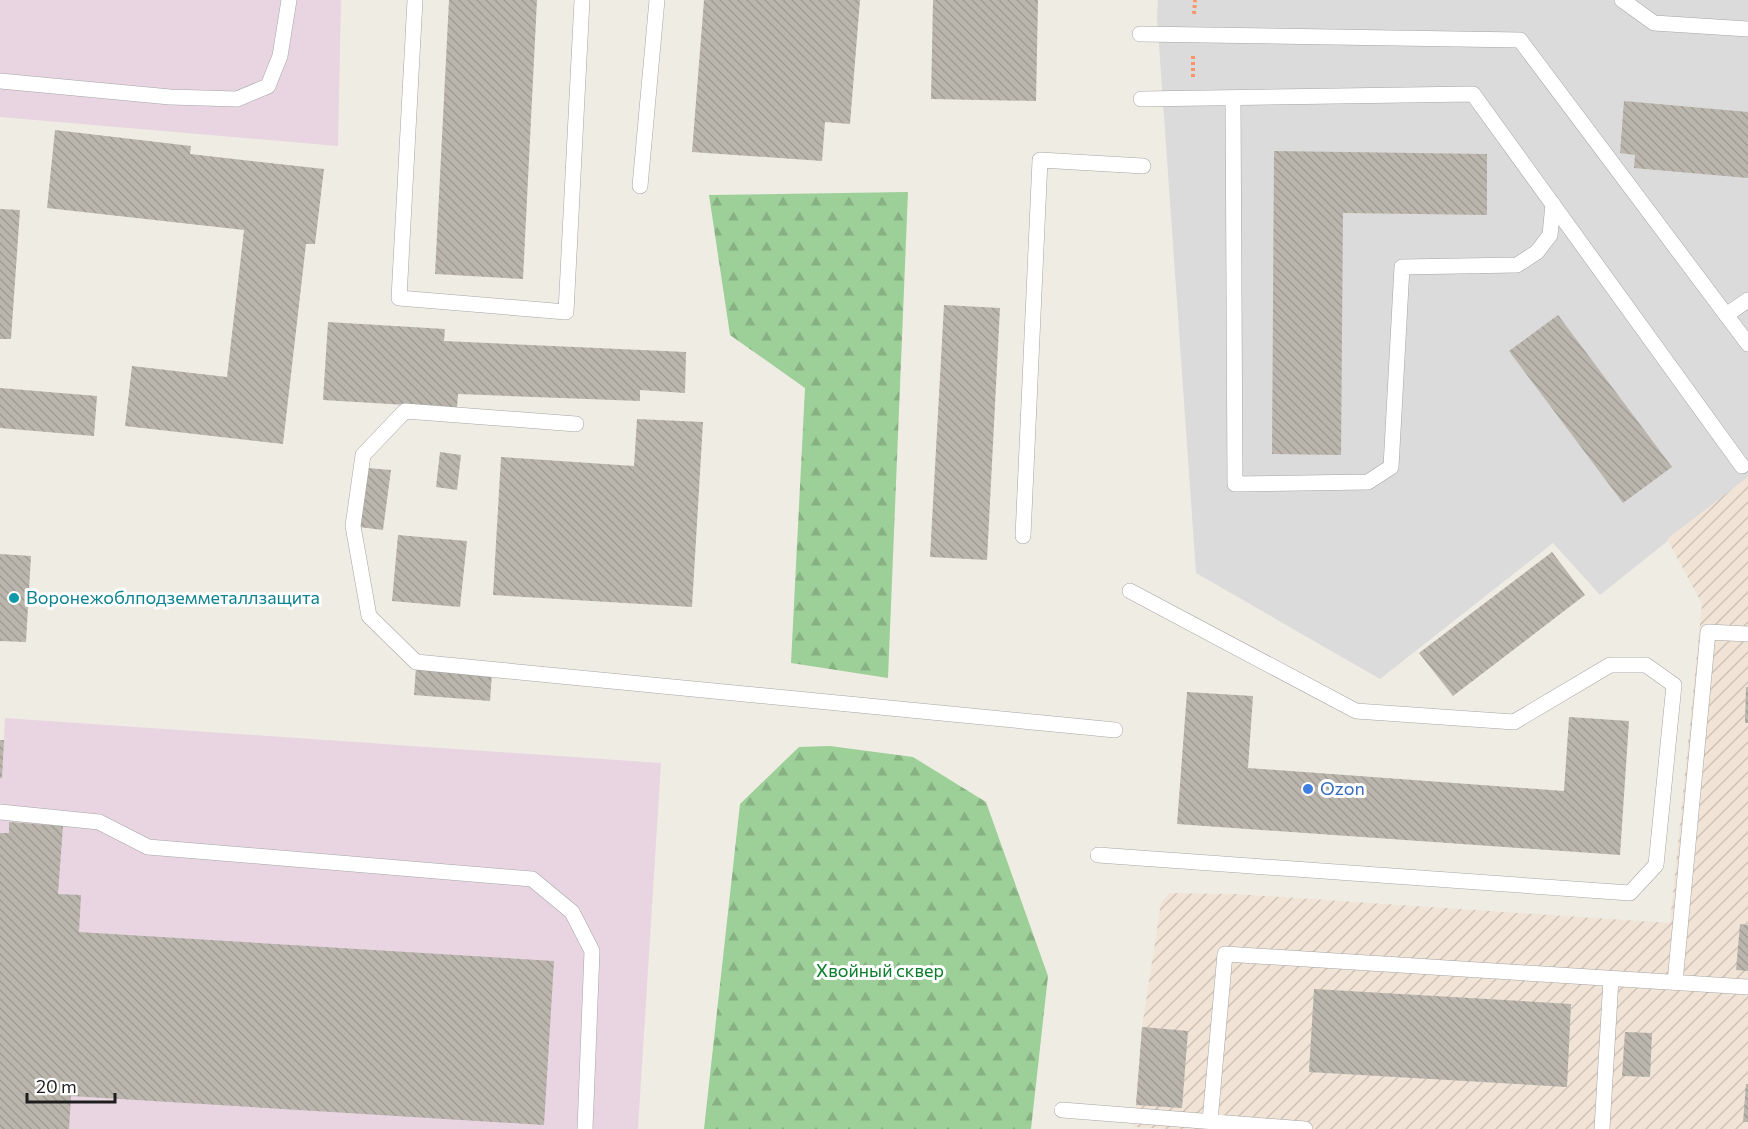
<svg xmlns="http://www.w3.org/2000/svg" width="1748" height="1129" font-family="Commissioner,sans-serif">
<defs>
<pattern id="military-furrows" width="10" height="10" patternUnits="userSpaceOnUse" patternTransform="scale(1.5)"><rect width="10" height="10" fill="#f1e3d6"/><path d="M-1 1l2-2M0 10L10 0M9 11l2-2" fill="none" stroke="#cec2b7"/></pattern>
<pattern id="forest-firs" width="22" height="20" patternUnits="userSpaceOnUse" patternTransform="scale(1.5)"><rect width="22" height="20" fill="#9dcf98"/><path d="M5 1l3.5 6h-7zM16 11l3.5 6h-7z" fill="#87b183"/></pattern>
<pattern id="building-back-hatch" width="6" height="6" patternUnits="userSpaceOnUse" patternTransform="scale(1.5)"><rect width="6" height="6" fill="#bbb6ad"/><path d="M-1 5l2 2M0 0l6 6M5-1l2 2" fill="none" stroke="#a09c94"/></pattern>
</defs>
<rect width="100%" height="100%" fill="#efede3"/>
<path fill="#dcdbdb" d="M1158,0h590v477l-148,118 -47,-52 -173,136 -184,-106 -39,-556z"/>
<path fill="#e8d5e1" d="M0,0h341l-3,146 -338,-29z
M5,718l656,45 -23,366h-638v-389h4z"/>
<path fill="url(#military-furrows)" d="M1748,477v652h-580l-34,-2 8,-100 19,-124 8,-10 66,1 435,29 32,-319 -35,-65z"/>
<path fill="url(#forest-firs)" d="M908,192l-20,486 -97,-15 14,-275 -75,-53 -21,-140z
M830,746l83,11 73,45 62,174 -17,153h-327l36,-325 59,-57z"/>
<path fill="url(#building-back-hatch)" d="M449,0h88l-14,279 -88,-5z
M704,0h156l-10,124 -25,-2 -3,39 -130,-9z
M933,0h105l-2,101 -105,-2z
M1624,101l124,11v66l-114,-10 1,-13 -15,-2z
M55,130l136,16 -1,8 134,15 -9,75h-9l-23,200 -158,-18 7,-60 95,11 17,-147 -197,-22z
M1274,151l213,3v61l-144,-2 -2,242 -69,-1z
M0,209l20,1 -9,129h-11z
M944,305l56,3 -13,252 -57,-3z
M1558,315l114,152 -49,36 -114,-152z
M328,322l117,7 -1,12 242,11 -1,41 -45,-3v11l-182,-7 -1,14 -134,-8z
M0,388l97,8 -3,40 -94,-8z
M637,419l66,3 -11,185 -199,-12 8,-138 133,9z
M440,452l21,3 -4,35 -21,-3z
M367,468l24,2 -8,60 -24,-3z
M398,535l69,6 -7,66 -68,-6z
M1552,552l33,43 -132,101 -34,-43z
M0,554l31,2 -5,86 -26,-1z
M416,667l76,6 -2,28 -76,-6z
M1746,687h2v36h-3z
M1187,692l66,4 -5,72 316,23 5,-74 60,4 -9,134 -443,-31z
M0,740h4l-2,38h-2z
M9,822l54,4 -5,68 23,1 -2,37 475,29 -10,164 -473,-29 -2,33h-69v-296h9z
M1740,924l8,1v46l-12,-1z
M1314,989l257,15 -4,83 -258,-15z
M1142,1027l46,4 -6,77 -46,-3z
M1625,1032l27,1 -2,44 -28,-1z
M1746,1084h2v38h-5z"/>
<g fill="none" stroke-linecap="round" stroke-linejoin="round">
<defs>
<path id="lane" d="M415,0l-16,298 167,14 16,-312
M1622,0l32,23 94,6
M1140,34l380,6 228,304
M0,81l170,16 67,2 31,-13 12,-30 9,-56
M1233,98l2,386 133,-2 23,-15 11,-200 115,-2 20,-13 13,-17 3,-31
M1141,99l332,-5 269,372
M640,186l17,-186
M1726,315l22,-15
M576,424l-171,-13 -42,44 -10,71 16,90 47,46 699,68
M1023,536l17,-376 103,6
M0,812l99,10 49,25 384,32 40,33 20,39 -7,178
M1098,855l532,38 26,-28 18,-180 -28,-20h-36l-96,57 -158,-11 -226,-120
M1675,982l33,-350 40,2
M1062,1110l243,19
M1210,1121l15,-167 523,33
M1602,1129l9,-150"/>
</defs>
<use href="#lane" stroke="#a5a5a5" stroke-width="16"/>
<path stroke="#fb9468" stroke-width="4" stroke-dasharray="3 3" stroke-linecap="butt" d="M1194,14l1,-14
M1193,77v-22"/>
<use href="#lane" stroke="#fff" stroke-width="15"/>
</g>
<circle fill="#0f9aa8" stroke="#fff" stroke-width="2" cx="14" cy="598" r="6"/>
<circle fill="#3f7fe0" stroke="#fff" stroke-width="2" cx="1308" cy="789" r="6"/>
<g text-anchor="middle" stroke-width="6" stroke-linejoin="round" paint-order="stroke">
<g font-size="18" fill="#0d838f" stroke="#fff" text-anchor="start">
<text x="26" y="604">Воронежоблподземметаллзащита</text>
</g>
<g font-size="18" fill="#366cbe" stroke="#fff" text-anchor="start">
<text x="1320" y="795">Ozon</text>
</g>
<g font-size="18" fill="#0a7d2a" stroke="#fff">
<text x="880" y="977">Хвойный сквер</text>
</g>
</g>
<path d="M27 1093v9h88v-9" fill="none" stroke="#1e1e1e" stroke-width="3"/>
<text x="36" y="1093" font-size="18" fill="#1e1e1e" stroke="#ffffff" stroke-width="4.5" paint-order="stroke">20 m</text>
</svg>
